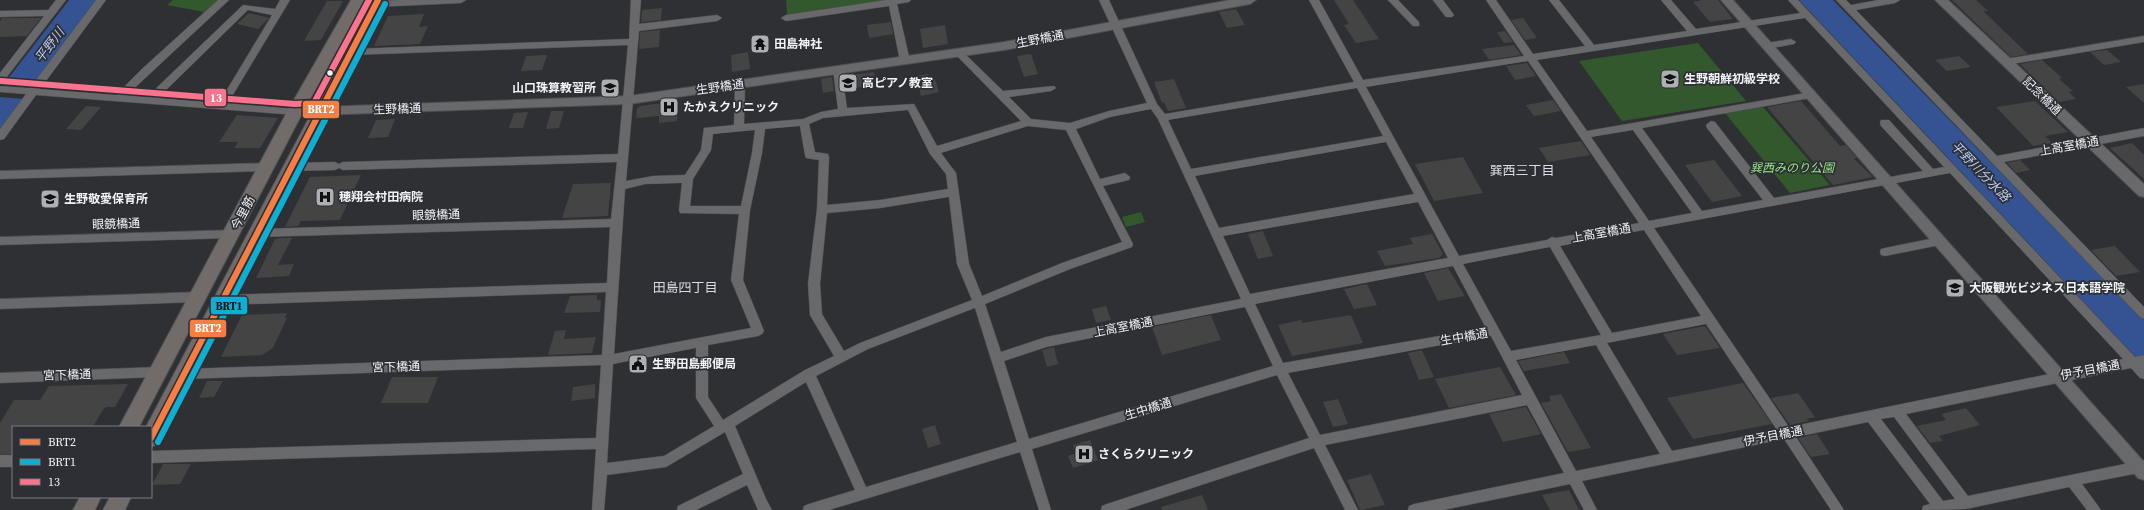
<svg xmlns="http://www.w3.org/2000/svg" width="2144" height="510" font-family="'Source Serif 4','Noto Sans JP',serif">
<rect width="100%" height="100%" fill="#2e3033"/>
<path fill="#33582d" d="M173,0h45l-14,12 -37,-7z
M786,0h100l-99,15z
M1698,43l48,58 -124,20 -43,-60z
M1763,107l67,78 -40,8 -65,-80z
M1141,212l4,10 -19,5 -4,-10z"/>
<path fill="#355392" d="M69,0h29l-98,130v-41z
M1799,0h34l311,320v46z"/>
<path fill="#2e3033" d="M6,80l30,2 -12,17 -24,-2v-9z"/>
<path fill="#444445" d="M1334,0h19l26,39 -23,4 -12,-18 5,-1z
M1703,0h15l15,19 -23,3 -17,-20z
M1952,0h24l12,11h-5l45,43 -17,3z
M327,1h16l-22,39 -17,1z
M662,8l-1,12 -20,2 1,-12z
M1236,9l9,16 -18,3 -8,-16z
M249,13l20,5 -11,11 -21,-5z
M424,14l-5,13 9,-1 -8,18 -46,2 14,-30z
M2,18h39l-14,18 -27,1v-16z
M1523,18l14,20 -12,2 -14,-20z
M891,22l2,12 -24,4 -2,-13z
M945,25l3,19 -25,4 -3,-19z
M660,30l-1,17 -20,2 1,-17z
M1505,31l8,11 -9,1 -7,-11z
M1514,45l7,10 -32,5 -7,-11z
M2107,50l14,12 -17,3 -14,-13z
M748,52l2,17 -18,3 -1,-17z
M1031,54l7,20 -14,3 -7,-21z
M547,55l-5,15 -21,1 5,-15z
M1959,56l12,11 -24,4 -12,-11z
M2042,60l20,18 -3,1 14,12 -4,1 7,7 -17,3 -39,-38z
M1527,63l9,13 -21,4 -9,-14z
M874,72l2,13 -30,4 -2,-13z
M928,74l1,6 6,-1 4,13 -18,4 -5,-20z
M832,77l2,14 -11,2 -2,-14z
M1174,79l12,29 -18,3 -4,-9 -2,1 -8,-21z
M2144,84v19l-18,-16z
M1553,100l8,11 -27,5 -8,-11z
M677,101l2,1 -2,19 -18,2v-7l-23,2 1,-9 3,-3z
M1801,101l39,45 6,-1 11,13 -3,1 19,18 -40,8 -66,-78z
M2035,101l33,31 -23,4 7,7 -19,3 -37,-39z
M86,106l15,1 -20,23 -15,-1z
M551,111h13l-5,17 -13,1z
M528,112l-5,16h-14l5,-15z
M237,115l41,3 -18,30h-26l4,-6h-19z
M395,119l-7,18 -20,1 8,-18z
M1581,141l9,14 -42,7 -9,-14z
M2132,143l12,12v24l-34,-31z
M1463,157l20,36 -49,8 -19,-37z
M1714,160l28,36 -30,6 -27,-37z
M2020,160l10,10 -14,3 -9,-10z
M361,175l-21,45 -39,1 -3,5 -13,1 25,-50z
M611,183l-3,33 -46,2 11,-34z
M1263,231l10,25 -15,3 -10,-25z
M1432,234l11,20 -4,4 -54,8 -8,-15 36,-7 -3,-6z
M280,238h12l-14,27 16,-1 -5,12 -33,2 19,-39z
M2115,246l25,26 -24,4 -25,-26z
M1448,268l17,28 -27,5 -14,-28z
M1367,284l10,21 -23,4 -10,-20z
M597,295v5h4l-1,12 -36,1 6,-17z
M1106,306l5,14 -15,3 -4,-14z
M287,313l-2,5h2l-14,30 -11,7 -41,2 21,-42z
M1211,315l10,25 -59,15 -10,-28z
M1351,315l12,28 -71,13 -14,-31 23,-5 1,3z
M1705,326l15,22 -43,7 -14,-21z
M566,330l-2,9 32,-2 -4,16 -44,2 7,-24z
M1054,347l4,17 -11,3 -5,-17z
M1422,350l12,27 -15,3 -11,-27z
M1564,352l6,11 -46,8 -6,-10z
M1500,367l16,28 -67,13 -14,-29z
M392,377h46l-10,26h-47z
M207,381h16l-9,16 -15,1z
M1743,383l29,41 -79,15 -26,-41z
M128,384l-13,23h-9l-4,4 -9,16h-80v27h-13v-31l14,-23h26l9,-14z
M595,384v14l-24,3 2,-14z
M1798,393l17,24 -8,2 2,2 -19,4 -19,-27z
M1561,394l30,54 -23,4 -27,-49 10,-2 -2,-5z
M1338,399l10,25 -15,3 -10,-25z
M1526,407l15,27 -38,8 -14,-28z
M1966,408l14,17 -41,11 4,5 -13,2 -13,-17 29,-6 -5,-6z
M935,425l6,19 -13,4 -6,-19z
M1817,434l13,20 -19,3 -13,-19z
M1090,440l8,20 -25,8 -5,-12 8,-3 -3,-8z
M163,464h28l-11,20 -28,1z
M1371,474l14,31 -25,5 -13,-30z
M1569,490l10,20h-29l-8,-15z
M1202,495l6,15h-46l-1,-3z"/>
<g fill="none" stroke-linecap="round" stroke-linejoin="round">
<defs>
<path id="minor" d="M56,0h10l-63,82 -3,1v-10l44,-57 -44,1v-6l48,-1z
M96,0h10l-66,89 76,6 27,-27 75,-68h11l-102,95 20,2 96,-92 32,4 5,-9h10l-62,103 67,6 24,-1 5,3 -5,3 -24,1 -259,-20 -32,44 -4,1v-11l26,-35 -26,-2v-6l30,2zM248,10l24,5 -53,88 -61,-5z
M399,0h67l-5,3 -85,4 -5,-3 5,-3z
M631,0h10l-2,24 78,-9 5,3 -5,3 -78,10 -13,150 27,-5 32,-1 16,-25 3,-22 30,-3 1,-41 5,-3 5,3 -1,40 59,-5 18,-7 17,-3 -5,-39 2,-2h6l6,40 67,-4 23,42 84,-25 -65,-66 -2,-2 2,-2h6l41,40 51,-5 2,2 -5,3 -42,6 22,22 39,4 39,-12 38,-8 -48,-103h10l48,104 8,10 189,-32 -45,-82h10l44,80 161,-24 -38,-56h10l37,54 52,-8 -36,-46h10l35,45 93,-14 -26,-31h10l25,29 104,-16 -12,-13h10l337,357 9,-2v24l-4,-1 -9,-10 -225,46 62,82 176,-36v12l-62,12 19,26h-14l-18,-23 -103,22 -44,1 1,-4 7,-2 -62,-82 -72,15 48,73h-13l-47,-71 -202,42 15,29h-13l-14,-26 -127,26h-35l1,-4 5,-2 150,-31 -37,-68 -202,40 33,65h-13l-31,-62 -189,62h-24l1,-4 5,-2 202,-66 -32,-63 -245,74 19,61h-12l-19,-58 -191,58h-26l1,-4 5,-2 46,-14 -49,-108 -71,44 31,73 6,11h-14l-11,-25 -51,25h-19l1,-4 65,-32 -18,-42 -59,35 -59,8 -3,35h-12l4,-61 -445,14v-12l445,-13 5,-73 -417,14 -4,-1 -2,-4 2,-4 4,-1 418,-14 4,-63 -384,13 -4,-2 -2,-3 2,-3 4,-2 385,-12 3,-56 -353,10 -5,-4 5,-4 354,-10 6,-57 -274,8 -4,-2 -4,2 -44,1 -5,-4 5,-4 44,-1 4,2 4,-2 275,-8 10,-109 -277,10 -5,-3 5,-3 278,-10zM1805,18l139,149 -11,2 -44,-49h-8l-1,3 1,3 42,45 -149,27 -59,-76 -4,-1 -5,4 1,3 56,72 -61,11 -60,-83 169,-30 5,-3 -2,-2 -3,-1 -224,39 -50,-71zM1528,61l111,162 -83,15 -4,-1 -5,3 -88,16 -93,-169zM1357,88l26,48 -192,33 -23,-49zM1151,109l7,10 83,180 -195,38 -45,15 -16,-48 85,-35 62,-22 1,-3 -30,-58 26,-6 1,-3 -5,-4 -25,6 -24,-50 34,-12zM908,110l22,44 16,20 2,15 -68,11 -53,5 2,-48 -1,-3 -13,-2 -6,-28 14,-6zM800,126l5,29 1,3 13,2 -2,49 -9,75 2,31 24,41 -29,14 -82,50 -15,-23v-52l50,-9 4,-2 2,-3 -21,-51 7,-70 12,-57 3,-24zM1028,126l38,4 56,112 -60,21 -80,33 -13,-32 -13,-91 -15,-20zM755,130l-3,23 -11,53h-51l3,-27 18,-29 2,-16zM1633,130l59,83 -43,8 -58,-84zM1386,142l28,52 -195,34 -24,-52zM1950,173l173,186 -334,68 -135,-199zM682,183l-3,27 1,3 59,1 -8,66 20,48 -137,26 11,-165 20,-5zM949,197l8,67 15,36 -112,43 -16,8 -22,-37 -2,-30 7,-71 53,-5zM1418,202l30,56 -198,36 -27,-58zM1644,230l57,86 -89,17 -52,-87zM1550,247l51,88 -90,16 -48,-87zM1453,266l33,62 -203,35 -28,-59zM1245,307l28,59 -244,73 -25,-78 42,-14zM975,308l42,134 -151,45 -50,-111 52,-27zM1706,324l71,106 -105,21 -65,-108zM1491,336l31,59 -202,40 -32,-62zM1596,345l64,109 -84,17 -60,-111zM696,348v50l18,28 -50,30 -57,7 6,-99zM1894,417l61,82 -12,2 -62,-82z
M886,0h25l-2,2 -12,2 13,57 -2,2h-6l-2,-2 -11,-55 -103,15 -5,-3 5,-3z
M1388,0h10l21,22v4h-6z
M1433,0h10l11,15 -2,2h-6z
M1836,0h10l5,5 27,-5h22l-5,3 -39,7 141,146 147,-28v8l-140,26 140,145v12l-4,-2z
M2144,36v6l-138,23 -5,-3 5,-3z
M1791,39l5,3 -2,2 -27,5 -5,-3 5,-3z
M267,163l5,4 -5,4 -267,8v-8z
M232,230l5,4 -5,4 -232,7v-8z
M1940,237l4,1 1,3 -1,3 -4,1 -55,11 -4,-1 -1,-3 1,-3 4,-1z
M198,292l4,2 2,3 -2,3 -4,2 -198,7v-10z
M159,367l4,1 2,4 -2,4 -4,1 -159,6v-10z
M0,455h13v12h-13z"/>
<path id="tertiary" d="M1230,0h26l-6,4 -246,46 -375,54 -310,11 -6,-4 6,-4 310,-11 375,-54z
M1721,0h12l411,462v18l-6,-2z
M1935,0h13l196,184v13l-5,-1z"/>
<path id="primary" d="M351,0h14l-62,112 -164,315h-20l168,-315z
M371,0h14l-227,444 -7,3v-20h-5z
M80,497h21l-6,13h-22z
M110,497h21l-6,13h-22z"/>
</defs>
<use href="#minor" stroke="#4b4d4f" stroke-width="1"/>
<use href="#tertiary" stroke="#4b4d4f" stroke-width="2"/>
<use href="#primary" stroke="#4b4d4f" stroke-width="2"/>
<use href="#minor" fill="#69696b" fill-rule="evenodd"/>
<use href="#tertiary" fill="#69696b" fill-rule="evenodd"/>
<use href="#primary" fill="#716c6a" fill-rule="evenodd"/>
<defs>
<path id="bus-1" d="M151,438l227,-438"/>
<path id="bus-2" d="M158,442l227,-438"/>
<path id="bus-3" d="M1,81l294,23 19,-1 55,-103"/>
</defs>
<use href="#bus-1" stroke="#2d2f34" stroke-width="9"/>
<use href="#bus-2" stroke="#2d2f34" stroke-width="9"/>
<use href="#bus-3" stroke="#2d2f34" stroke-width="9"/>
<use href="#bus-1" stroke="#f77d43" stroke-width="6"/>
<use href="#bus-2" stroke="#0dafd3" stroke-width="6"/>
<use href="#bus-3" stroke="#fc738d" stroke-width="6"/>
</g>
<defs>
<symbol id="temple-square" viewBox="-11 -11 22 22"><rect x="-9" y="-9" width="18" height="18" rx="4" fill="#adafb2" stroke="#2d2f34"/><path d="M0-6L5-2H3V0L6.5 2.5H4V6H1.5V3h-3V6H-4V2.5H-6.5L-3 0V-2H-5Z" fill="#111"/></symbol>
<symbol id="school-square" viewBox="-11 -11 22 22"><rect x="-9" y="-9" width="18" height="18" rx="4" fill="#adafb2" stroke="#2d2f34"/><path d="M0-5L7-2L0 1L-7-2ZM-4 1L0 2.5L4 1V4Q0 6-4 4Z" fill="#111"/></symbol>
<symbol id="hospital-square" viewBox="-11 -11 22 22"><rect x="-9" y="-9" width="18" height="18" rx="4" fill="#adafb2" stroke="#2d2f34"/><path d="M-5-5h3v3.5h4V-5h3V5h-3V1.5h-4V5h-3Z" fill="#111"/></symbol>
<symbol id="civic-square" viewBox="-11 -11 22 22"><rect x="-9" y="-9" width="18" height="18" rx="4" fill="#adafb2" stroke="#2d2f34"/><path d="M-.6-6.5H3V-4.5H.6V-3L4-1V1h2V6H-6V1h2V-1L-.6-3ZM-1.2 2.5V6h2.4V2.5Z" fill="#111"/></symbol>
</defs>
<g fill-rule="evenodd">
<use href="#temple-square" x="749" y="33" width="22" height="22"/>
<use href="#school-square" x="1659" y="68" width="22" height="22"/>
<use href="#school-square" x="837" y="72" width="22" height="22"/>
<use href="#school-square" x="599" y="77" width="22" height="22"/>
<use href="#hospital-square" x="658" y="96" width="22" height="22"/>
<use href="#hospital-square" x="314" y="186" width="22" height="22"/>
<use href="#school-square" x="39" y="188" width="22" height="22"/>
<use href="#school-square" x="1944" y="277" width="22" height="22"/>
<use href="#civic-square" x="627" y="353" width="22" height="22"/>
<use href="#hospital-square" x="1073" y="443" width="22" height="22"/>
</g>
<circle fill="#f2f3f7" stroke="#2d2f34" stroke-width="1.5" cx="330" cy="73" r="3.5"/>
<g text-anchor="middle" stroke-width="3.5" stroke-linejoin="round" paint-order="stroke">
<g font-size="12" fill="#f2f3f7" stroke="#2d2f34">
<text transform="translate(1040 39) rotate(-11)" y="4">生野橋通</text>
<text transform="translate(720 87) rotate(-8)" y="4">生野橋通</text>
<text transform="translate(2042 96) rotate(44)" y="4">記念橋通</text>
<text transform="translate(397 109) rotate(-2)" y="4">生野橋通</text>
<text transform="translate(2069 146) rotate(-10)" y="4">上高室橋通</text>
<text transform="translate(243 213) rotate(-62)" y="4">今里筋</text>
<text transform="translate(436 215) rotate(-2)" y="4">眼鏡橋通</text>
<text transform="translate(116 224) rotate(-2)" y="4">眼鏡橋通</text>
<text transform="translate(1601 233) rotate(-10)" y="4">上高室橋通</text>
<text transform="translate(1123 327) rotate(-11)" y="4">上高室橋通</text>
<text transform="translate(1464 337) rotate(-10)" y="4">生中橋通</text>
<text transform="translate(396 367) rotate(-2)" y="4">宮下橋通</text>
<text transform="translate(2090 370) rotate(-11)" y="4">伊予目橋通</text>
<text transform="translate(67 375) rotate(-2)" y="4">宮下橋通</text>
<text transform="translate(1148 409) rotate(-17)" y="4">生中橋通</text>
<text transform="translate(1773 436) rotate(-11)" y="4">伊予目橋通</text>
</g>
<g font-size="12" font-weight="bold" fill="#f2f3f7" stroke="#2d2f34" text-anchor="start">
<text x="774" y="48">田島神社</text>
<text x="1684" y="83">生野朝鮮初級学校</text>
<text x="862" y="87">高ピアノ教室</text>
<text x="596" y="92" text-anchor="end">山口珠算教習所</text>
<text x="683" y="111">たかえクリニック</text>
<text x="339" y="201">穂翔会村田病院</text>
<text x="64" y="203">生野敬愛保育所</text>
<text x="1969" y="292">大阪観光ビジネス日本語学院</text>
<text x="652" y="368">生野田島郵便局</text>
<text x="1098" y="458">さくらクリニック</text>
</g>
<g font-size="12" font-style="italic" fill="#98e688" stroke="#2d2f34">
<text x="1792" y="172">巽西みのり公園</text>
</g>
<g font-size="13" font-style="italic" fill="#b6caf1" stroke="#2d2f34">
<text transform="translate(49 45) rotate(-53)" y="5">平野川</text>
<text transform="translate(1981 171) rotate(46)" y="5">平野川分水路</text>
</g>
<g font-size="13" fill="#d9dce2" stroke="#2d2f34">
<text x="1522" y="175">巽西三丁目</text>
<text x="685" y="292">田島四丁目</text>
</g>
</g>
<g stroke="#2d2f34" stroke-width="1.5">
<rect x="204" y="88" width="23" height="19" rx="4" fill="#fc738d"/>
<rect x="302" y="100" width="38" height="19" rx="4" fill="#f77d43"/>
<rect x="210" y="296" width="38" height="19" rx="4" fill="#0dafd3"/>
<rect x="189" y="319" width="38" height="19" rx="4" fill="#f77d43"/>
</g>
<g font-size="11" text-anchor="middle" font-weight="bold" fill="#fff">
<text x="216" y="102">13</text>
<text x="321" y="113">BRT2</text>
<text x="208" y="332">BRT2</text>
</g>
<g font-size="11" text-anchor="middle" font-weight="bold" fill="#111">
<text x="229" y="310">BRT1</text>
</g>
<rect x="12" y="426" width="140" height="72" fill="#2d2f34" stroke="#7c7d82"/>
<rect x="20" y="439" width="20" height="6" fill="#f77d43" stroke="#7c7d82"/>
<text x="48" y="446" font-size="12" fill="#f2f3f7">BRT2</text>
<rect x="20" y="459" width="20" height="6" fill="#0dafd3" stroke="#7c7d82"/>
<text x="48" y="466" font-size="12" fill="#f2f3f7">BRT1</text>
<rect x="20" y="479" width="20" height="6" fill="#fc738d" stroke="#7c7d82"/>
<text x="48" y="486" font-size="12" fill="#f2f3f7">13</text>
</svg>
